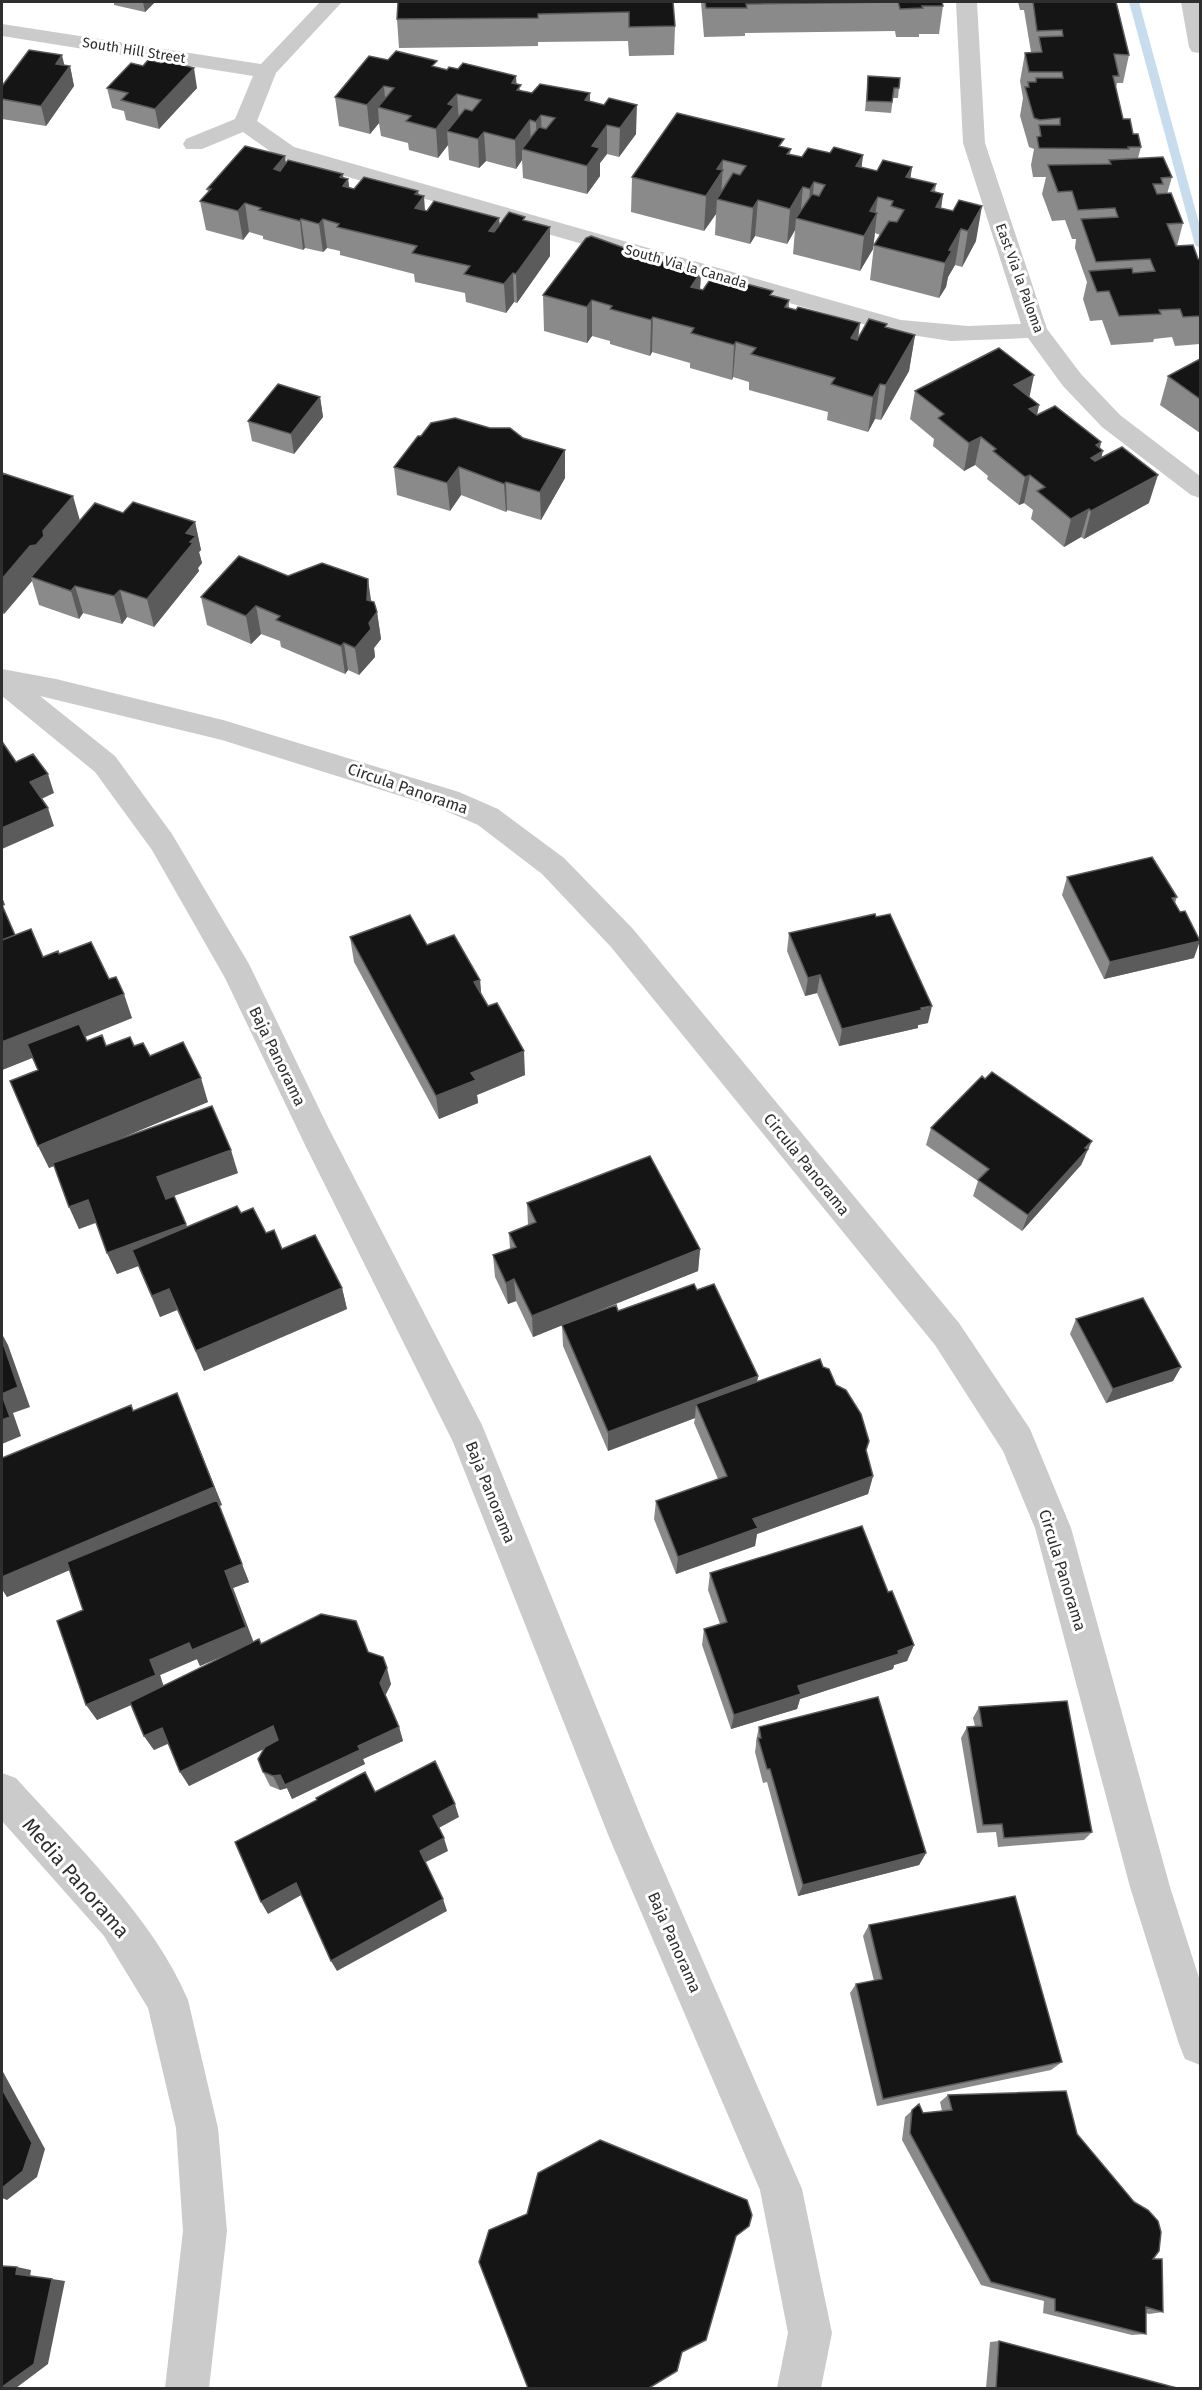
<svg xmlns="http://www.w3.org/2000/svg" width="1202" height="2390" font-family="'Fira Sans',sans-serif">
<rect width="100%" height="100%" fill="#fff"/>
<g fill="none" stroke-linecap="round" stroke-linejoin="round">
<path fill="#c7dded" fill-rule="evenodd" d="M1129,2h10l61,225v21l-5,-3z"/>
<path fill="#cbcbcb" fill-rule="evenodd" d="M320,2h22l-66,71 -19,48 37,26 607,173 67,6 53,-2 -58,-181 -7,-141h21l8,141 62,186 34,45 39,41 80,61v22l-9,-3 -89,-68 -39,-41 -35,-48 -77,3 -60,-9 -613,-175 -35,-25 -41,17h-16l-3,-5 3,-5 49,-20 18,-43 -251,-40v-12l259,40z
M1181,2h19v51l-8,-1 -3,-5z
M2,669l54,10 167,41 236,72 39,17 66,49 69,71 326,394 71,106 41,99 99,359 30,94v84l-15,-6 -6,-15 -49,-157 -95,-359 -32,-77 -68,-106 -324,-398 -69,-73 -64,-49 -39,-17 -217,-68 -182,-44 75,60 57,78 77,130 80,165 153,296 163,402 157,362 30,144 -11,55h-44l11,-55 -28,-143 -151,-353 -156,-395 -147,-295 -81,-169 -73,-128 -57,-78 -93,-76z
M2,1773l14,5c59,66 137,139 172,222l30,128 9,103 -18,157h-44l18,-157 -7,-103 -28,-120 -44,-72 -102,-115z"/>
</g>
<path fill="#8a8a8a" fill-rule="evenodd" d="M114,2h41l-10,10 -31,-7z
M673,2l2,24 -1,29 -45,1 -1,-15 -90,1v4l-139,2 -2,-29z
M701,2h241l1,4 -4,28h-20v3h-23l-1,-6 -150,2v3l-41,1z
M1018,2h98l13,53 -6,28h-6l-1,5 7,31 18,28 -3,11 34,19 -5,17 16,29 -6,23 21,13h2v85l-25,2 -3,-9 -18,2 -1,3 -42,3 -9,-25 -12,1 -7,-22 4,-17 -12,-34 1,-9h-4l-7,-19 -13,1 -10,-27 4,-17h-13l-2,-12 3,-16 -5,-2 -9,-31 3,-18 -3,-17 5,-28 6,-1 -7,-42h-4z
M64,65l6,1 4,20 -28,40 -44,-7v-33z
M437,67l80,17 4,7 11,2h58v9l46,32 -17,23 -12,-3 -7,9v13l-13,18 -64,-16 -1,-18 -6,9 -30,-8 -7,7 -30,-8 -1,-15 -10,13 -29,-8 -1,-7 -27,-7 -2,-13 -9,11 -31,-8 -4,-29z
M868,76l31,12 -1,10h-5l-2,15 -26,-2z
M107,88h90l-38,41 -33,-9 -2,-9 -12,-3z
M783,147l8,2 -1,5 12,3 28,-4 33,2 -2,13 16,3 35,-4 -2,11 26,6 -1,8 8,2 -2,14 12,3 23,30 -14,26 -7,-2 -7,12 -2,10 -7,11 -69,-18 4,-35 6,-10 -5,-2 -2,16 -13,22 -67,-17 2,-24 -8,14 -32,-8 -5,8 -35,-9 1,-21 -12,17 -73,-19 1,-35z
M286,163l57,11v4l5,1 1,8 5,2 64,2 1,4 6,15 74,8 1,8 26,-5 24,35 -33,47 -3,-1 -8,11 -40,-11 -1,-9 -50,-11 -1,-8 -74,-19v-4l-13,-3 -4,4 -18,-4 -2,2 -40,-11v-3l-14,-4 -6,8 -37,-10 -6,-29 8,-9 -1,-3z
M630,256l71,16 -1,17 73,7 16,4v8l71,15 -2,16 28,-12 29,8 -6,36 -28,49 -6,-1 -7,13 -41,-12 1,-8 -79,-22v-8l-16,-5 -1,3 -42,-12v-5l-38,-11 -2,4 -40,-12v-3l-18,-5 -5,7 -43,-12 -1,-36z
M1200,359v74l-40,-28 8,-29z
M915,391l114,6 10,8 -2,10 64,27 -1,6 2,10 47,45 -65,36 -3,-2 -17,10 -33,-28 2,-9 -9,-7 -5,2 -32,-26 1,-3 -13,-11 -11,6 -31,-25 1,-7 -24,-20z
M320,397l3,20 -29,37 -42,-13 -4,-20z
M523,438l42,12v28l-24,42 -34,-10 -1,2 -45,-17 -11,16 -53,-16 -3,-28z
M2,473l78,48 43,-8 72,9 6,28 -2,2 3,11 -4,5 1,3 -45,56 -27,-10 -5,7 -39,-11 -4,6 -40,-14 -7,-24 -28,33 -2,-1z
M288,576l83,25 6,11 4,27 -7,9 1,9 -16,18 -11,-5 -3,4 -64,-27 -1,-6 -19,-7 -10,10 -44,-19 -6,-28z
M1067,877l110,20 -2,6 19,55 -90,21 -42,-84z
M2,897l3,8 -3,1 13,29 28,22 16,-3 50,25 23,39 -47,19 2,4 19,5h28l16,10 58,46 -89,37 119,34 -64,23 13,31 54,-14 25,20 16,16 60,39 5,21 -143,62 -27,-61 -17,7 -22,-51 -21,8 -21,-51 -17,6 -25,-63 -5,2 -11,-98 -6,-12 -30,12z
M789,933l139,90 -10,2v3l-79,18 -22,-53 -12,3 -18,-45z
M350,937l77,8 53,35 1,13 44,82 -48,20 1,8 -39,16 -85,-157z
M931,1128l154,29 -4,8 -59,66 -49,-35 5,-15 -52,-36z
M527,1203l173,46 -2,22 -131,52 51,-12 79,-21 61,86 -1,5 66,-14 43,85 7,24 -5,18 -111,40 -2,12 -79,28 -22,-55 2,-18 62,-22 -24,-56 1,-5 -87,33 -45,-105 -1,-21 -29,12 -17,-36 -8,3 -13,-27 -2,-22 17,-6 -1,-16 19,-8z
M1076,1319l105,48 -8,14 -67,22 -36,-69z
M133,1411l52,2 37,92 -3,1 30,76 -16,6 20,54 8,2 107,8 23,32 -6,12 14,31 4,14 -40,18 2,5 -73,35 -5,-11 -7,2 -10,-4 -7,-14 1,-23 -75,37 -21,-42 -14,6 -10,-14 -13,-31 -34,15 -14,-110 -14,-40 -62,27 -5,-8v-131zM234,1651l-71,35 -3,-11 37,-16 3,7z
M710,1573l178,19 26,53 -7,16 -13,4 -1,4 -93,30 -3,10 -66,20 -29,-84 2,-16 16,-5 -12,-34z
M979,1707l113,125 -8,8 -86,7 -2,-15 -19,1 -16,-95 6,-11 8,-1 -2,-8z
M759,1727l167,126 -7,12 -121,31 -31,-114 -4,1 -8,-31 1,-7v-4z
M869,1925l193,137 -11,8 -174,36 -27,-113 6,-9 18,-3 -11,-45z
M948,2095l129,39 76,125 10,53 -14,2 -3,-1v21l-14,1 -89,-22 1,-12 -63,-16 -79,-145 3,-23 14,-13 4,9 19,-2 -2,-9z
M999,2341l178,47h-191l4,-46z"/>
<path fill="#5b5b5b" d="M143,2h12l-10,10z
M62,55l4,17 4,-6 4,20 -28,40 -5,-20 15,-42z
M194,68l3,20 -38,41 -4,-20z
M516,76l2,29 -6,-22z
M384,86l2,23 -8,-2 1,16 -9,11 -3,-29z
M590,93v29l-5,-22z
M457,94l2,28 -9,11v-1l-3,-1 1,14 -10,13 -2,-29 12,-25z
M637,105l-1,29 -17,23 1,-29z
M541,115l1,28 -5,7 -1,-28z
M530,120l1,29h-9v11l-6,9 -1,-29z
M607,125v29l-7,9v13l-13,18v-28l5,-20z
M484,132l2,29 -7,7 -1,-29z
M863,155l-4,36 -3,-25z
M285,156l4,29 -15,-16z
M723,160l-2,40 -4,-1 -1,15 -12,17 2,-35 11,-27z
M912,167l-5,36 -1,-26z
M343,174l1,11 4,-6 4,29 -12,-31z
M814,182l-3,36 -4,3 3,-32z
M803,187l-3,32 -4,-1 -1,12 -8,14 3,-35z
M418,191l1,12 5,-7 2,29 -11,-17v-14z
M943,194l-5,36 -2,-23z
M878,197l-3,19 2,-3 -4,36 -13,22 4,-35 6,-25z
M758,200l-3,36 -5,8 3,-36z
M245,203l4,29 -6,8 -5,-29z
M982,206l-6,35 -14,26 6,-36z
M499,218l2,29 -12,-16z
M301,219l4,29 -2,2 -3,-29z
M323,219l4,29 -4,4 -4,-28z
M550,227v29l-33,47 -1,-29z
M961,229l-6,36 -7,12 -2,10 -7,11 6,-35 4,-13z
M701,272l-2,36 -8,-21z
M513,273l1,29 -8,11 -2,-29z
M592,300v36l-5,7v-36z
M653,317l-1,35 -2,4 1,-36z
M860,323l-5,36 -4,-21z
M915,335l-6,36 -28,49 5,-35z
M736,342l-3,35 -1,3 2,-35z
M1034,375l-6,29 -14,-19z
M880,384l-5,35 -7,13 5,-35z
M320,397l3,20 -29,37 -3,-20z
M1039,405l-6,28 -4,-24z
M981,437l-6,28 -11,6 5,-28z
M1101,442l-3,12 5,-3 -7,28 -5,-21 5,-13z
M565,450v28l-24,42 -1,-28z
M459,467l2,28 -11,16 -3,-28z
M1030,475l-6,28 -5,2 6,-28z
M1158,475l-9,28 -65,36 7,-28z
M506,482l1,28 -1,2 -2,-28z
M73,496l8,28 -50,53 1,4 -28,33 -2,-7v-28z
M1089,509l-8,28 -17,10 7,-28z
M195,522l6,28 -2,2 3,11 -4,5 1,3 -45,56 -7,-28 39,-66z
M368,579l4,28 5,5 4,27 -7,9 1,9 -16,18 -4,-27 12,-48z
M75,586l8,27 -4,6 -8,-28z
M120,590l7,27 -5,7 -8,-28z
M256,606l5,28 -10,10 -5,-28z
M344,643l4,27 -3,4 -4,-28z
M48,774l6,19 -17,8 -7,-19z
M48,808l6,18 -52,23v-21z
M2,897l3,8 -3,1z
M1200,941l-6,17 -90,21 6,-17z
M820,975l-3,18 -12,3 3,-18z
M480,980l2,24 -8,-22z
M124,994l8,24 -130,52v-28z
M932,1006l-4,17 -10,2v3l-79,18 3,-17z
M524,1051l1,24 -48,20 1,8 -39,16 -3,-23 35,-23z
M201,1078l7,24 -159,66 -11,-22z
M1092,1141l-11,24 -59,66 6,-16z
M231,1150l7,23 -73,26 -8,-22z
M88,1200l9,22 -18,7 -10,-22z
M186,1224l7,22 -76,28 -10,-21z
M700,1249l-2,22 -165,66 -1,-21z
M514,1279l2,22 -8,3 -2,-21z
M342,1288l5,21 -143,62 -8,-20z
M169,1289l8,21 -17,7 -8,-21z
M2,1334l6,11 22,62 -17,6 8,23 -19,8z
M1181,1367l-8,14 -67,22 7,-14z
M758,1376l-3,20 -59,8 -1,14 -87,33v-19z
M185,1413l37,92 -3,1 30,76 -16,6 21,55 -54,23 -3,-7 -37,16 5,15 -68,30 -11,-15 64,-45 75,-89 -6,-65 -212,91 -5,-8v-12z
M873,1476l-5,18 -111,40 -2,12 -79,28 2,-17 75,-38z
M914,1645l-7,16 -13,4 -1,4 -93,30 -3,10 -66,20 3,-14 64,-29z
M387,1668l4,16 -7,14 -4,-15z
M273,1726l7,15 -91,45 -9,-14z
M399,1727l4,14 -40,18 2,5 -73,35 -5,-11 -7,2 -7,-14 85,-30z
M162,1728l9,14 -17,8 -10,-14z
M455,1804l4,13 -22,12 -4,-13z
M444,1838l4,13 -24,12 -4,-12z
M926,1853l-7,12 -121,31 5,-11z
M296,1883l7,11 -35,20 -7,-12z
M443,1899l4,12 -110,60 -6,-10z
M2,2070l43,79 -8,28 -30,23 -5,-2z
M17,2267l14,3 -1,7 -14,-3z
M52,2279l13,2 -17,83 -32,24h-14z"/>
<path fill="#151515" stroke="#5b5b5b" stroke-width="1.5" d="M398,2h275l2,24 -46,1v-15l-91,2v4l-141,1z
M705,2h237l1,4h-21l1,2 -23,1 -2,-7 -152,2 1,4h-41z
M1033,2h83l13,53 -15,-1 5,22h-6l10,43h7l3,15h5l3,13h-13l1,2 -90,-1 -2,-11 4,-1 -2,-11h21v-7l-20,2 -6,-2 -9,-31h4l-1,-5h8v-4h27l-1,-6h-33l-4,-19 17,-1 -3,-15 24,-1 -1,-6 -25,1z
M29,50l33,5 -6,9 14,2 -29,40 -39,-7v-13z
M396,51l41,10 -5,5 15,4 2,-3 9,2 5,-6 53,13 -4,7 9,2 -4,5 15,3 8,-9 50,9 -5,7 19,5 5,-7 28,7 -17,23 -13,-3 -15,21 8,2 -13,18 -65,-17 17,-22 7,2 9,-11 -14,-3 -5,7 -6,-2 -15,20 -31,-8 -6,7 -31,-8 18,-22 7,2 9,-11 -24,-6 -9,10 6,2 -18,23 -30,-8 5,-5 -33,-9 16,-19 -10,-2 -17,19 -32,-8 34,-41 19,4z
M148,60l13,3 2,-3 31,8 -39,41 -34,-9 7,-7 -21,-5 24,-25 12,3z
M868,76l32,2 -1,10h-5l-2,14 -25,-1z
M677,113l107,26 -5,7 12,3 -4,5 15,3 6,-9 22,5 4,-6 29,8 -7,11 21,5 6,-11 29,7 -6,10 30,7 -5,7 12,3 -7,13 17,4 6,-11 23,6 -14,25 -7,-2 -12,21 3,1 -7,12 -71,-18 15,-24 8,1 7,-12 -13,-4 2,-5 -15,-4 -8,14 7,2 -13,23 -68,-18 16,-24 7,2 6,-11 -11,-3 -4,7 -7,-2 -13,22 -32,-9 -5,8 -36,-9 16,-26 7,2 6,-9 -23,-6 -6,9 6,1 -17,26 -74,-19z
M245,146l40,10 -11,13 6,2 8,-11 55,14 -3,3 8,2 -5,7 11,3 10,-12 54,14 -3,3 9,2 -9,12 12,3 7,-10 65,17 -10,13 5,1 15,-20 16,5 -2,3 27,7 -34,47 -3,-1 -9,11 -40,-10 6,-8 -58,-13 5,-7 -80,-19 2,-3 -16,-5 -4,5 -18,-5 -1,2 -41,-11 2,-2 -16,-5 -7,8 -38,-10 11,-12h-4z
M1163,157l9,20 -11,1 2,6h-10l4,10 14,-1 12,30 -16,1 9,22 17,-1 5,14h2v57l-17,1 -3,-8 -21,1 2,4 -42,2 -10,-25 -12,1 -8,-21 43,-3 1,5 22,-2 -5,-12 -54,3 -15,-43 37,-2 -3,-9 -37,2 -6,-19 -14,1 -10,-27 63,-1 -2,-4z
M591,236l39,14 -3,5 13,4 1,-3 60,16 -10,15 12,3 10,-15 60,16 -3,4 19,5 -4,7 11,3 2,-3 62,16 -9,15 6,2 12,-21 18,5 -2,3 30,8 -29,50 -6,-1 -7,13 -42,-13 4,-6 -84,-24 5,-6 -20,-6 -2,3 -43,-12 3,-5 -41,-11 -2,3 -41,-11 2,-3 -20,-6 -5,7 -44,-12 43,-57z
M999,348l35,27 -20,10 25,20 -10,4 8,6 18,-9 46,36 -5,3 7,6 -12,7 4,3 27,-14 36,28 -67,36 -2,-2 -18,10 -34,-28 8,-4 -15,-12 -5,2 -32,-26 3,-2 -15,-12 -12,6 -31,-25 6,-4 -29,-23z
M1200,359v40l-32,-23z
M278,384l42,13 -29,37 -43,-13z
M455,418l35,10h20l13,10 42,12 -25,42 -34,-10 -2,2 -45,-17 -12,16 -53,-16 24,-31h3l10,-13z
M2,473l71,23 -30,35 1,5 -8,9 -6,1 -28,33z
M133,502l62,20 -9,11 10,3 -6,6 3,1 -46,56 -27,-9 -6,6 -39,-10 -4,5 -40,-14 64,-74 28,10z
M239,556l49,20 34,-13 46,16 -1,21 7,2 3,10 -8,11 2,6 -16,19 -11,-5 -3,3 -65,-26 4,-4 -24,-10 -10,10 -45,-19z
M3,743l13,19 17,-8 15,20 -18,8 18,26 -46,20v-84z
M1152,857l25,40 -5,1 8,14 5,-1 15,30 -90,21 -43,-85z
M2,905l13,30 -13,5z
M875,914l1,3 14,-3 42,92 -11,2 1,2 -80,19 -22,-54 -12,3 -19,-45z
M410,915l17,30 27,-10 26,45 -6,2 14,24 9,-3 27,48 -53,22 5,7 -40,16 -86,-159z
M31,929l12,28 15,-6 1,3 32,-12 18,37 7,-2 8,17 -122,48v-102z
M79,1024l8,17 15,-6 4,11 24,-9 4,9 9,-3 7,13 33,-14 18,36 -163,68 -28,-65 28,-11 -11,-26z
M992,1072l100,69 -7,7 3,1 -60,66 -50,-35 11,-11 -58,-41 51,-52 3,3z
M212,1106l19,44 -74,27 9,22 8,-3 12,28 -79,29 -19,-53 -19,7 -16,-44z
M650,1156l50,93 -168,67 -18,-37 -8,4 -13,-28 23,-8 -7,-14 27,-11 -9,-19z
M237,1206l4,7 12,-5 13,25 8,-3 8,19 33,-14 27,53 -146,63 -27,-62 -17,7 -20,-46z
M694,1284l3,6 17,-6 44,92 -150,56 -46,-107 54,-20 2,6z
M1143,1298l38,69 -68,22 -37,-70z
M2,1340l16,47 -16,7z
M820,1359l3,8 6,2 7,16 10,5 15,24 8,27 -3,9 7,26 -120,43 5,9 -80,29 -22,-56 71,-25 -31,-72z
M177,1393l37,94 -212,90v-119l129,-53 2,6z
M2,1395l8,22 -8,3z
M217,1500l25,64 -17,7 21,56 -54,23 -3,-7 -39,17 6,15 -70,30 -29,-84 26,-11 -16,-48z
M862,1526l26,66 4,-1 22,54 -16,6 1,3 -101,32 3,8 -67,21 -30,-86 23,-7 -17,-49z
M321,1614l35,7 12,31 15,5 4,11 -7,15 19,44 -41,19 2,4 -75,35 -5,-10 -7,1 -10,-4 -5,-13 7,-12 13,-7 -5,-14 -93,46 -18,-44 -18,8 -14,-34 129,-63 2,5z
M878,1697l48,156 -123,32 -33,-116h-3l-9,-31h3l-2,-11z
M1067,1701l25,131 -88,6 -2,-14 -19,1 -16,-98 15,-1 -3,-19z
M435,1761l20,43 -22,12 11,22 -24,13 23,48 -112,62 -35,-78 -35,19 -26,-60 82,-42 -1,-2 49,-26 10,20z
M1015,1896l47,166 -179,37 -27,-115 26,-5 -13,-54z
M2,2089l30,54 -9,28 -21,17z
M1066,2091l11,43 57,68 14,8 10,11 3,11 -2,19 -6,8h9l1,53 -17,-5v27l-91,-23v-12l-64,-17 -81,-149 2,-23 7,-6 4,9 29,-3 -4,-15z
M600,2140l147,60 5,15 -3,11 -13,10 -30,104 -24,12 -5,19 -28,17h-121l-49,-126 10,-32 38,-16 11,-41z
M2,2266l15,1 -1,7 36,5 -18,85 -32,23z
M999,2341l178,47h-181z"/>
<g text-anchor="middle" stroke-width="6" stroke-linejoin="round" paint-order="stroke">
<g font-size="14" fill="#2e2e2e" stroke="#fff">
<text transform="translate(134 50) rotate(9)" y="5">South Hill Street</text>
<text transform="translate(686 266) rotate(16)" y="5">South Via la Canada</text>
<text transform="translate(1020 278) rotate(70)" y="5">East Via la Paloma</text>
</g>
<g font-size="16" fill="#2e2e2e" stroke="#fff">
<text transform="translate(408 788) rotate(19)" y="6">Circula Panorama</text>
<text transform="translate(278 1056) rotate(64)" y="6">Baja Panorama</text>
<text transform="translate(807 1164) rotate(51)" y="6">Circula Panorama</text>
<text transform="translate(491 1492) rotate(68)" y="6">Baja Panorama</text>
<text transform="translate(1063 1570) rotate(73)" y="6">Circula Panorama</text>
<text transform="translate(675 1942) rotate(66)" y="6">Baja Panorama</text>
</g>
<g font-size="20" fill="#2e2e2e" stroke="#fff">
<text transform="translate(76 1878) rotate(49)" y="7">Media Panorama</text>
</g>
</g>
<rect width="1202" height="2390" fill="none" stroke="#2e2e2e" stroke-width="6"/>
</svg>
